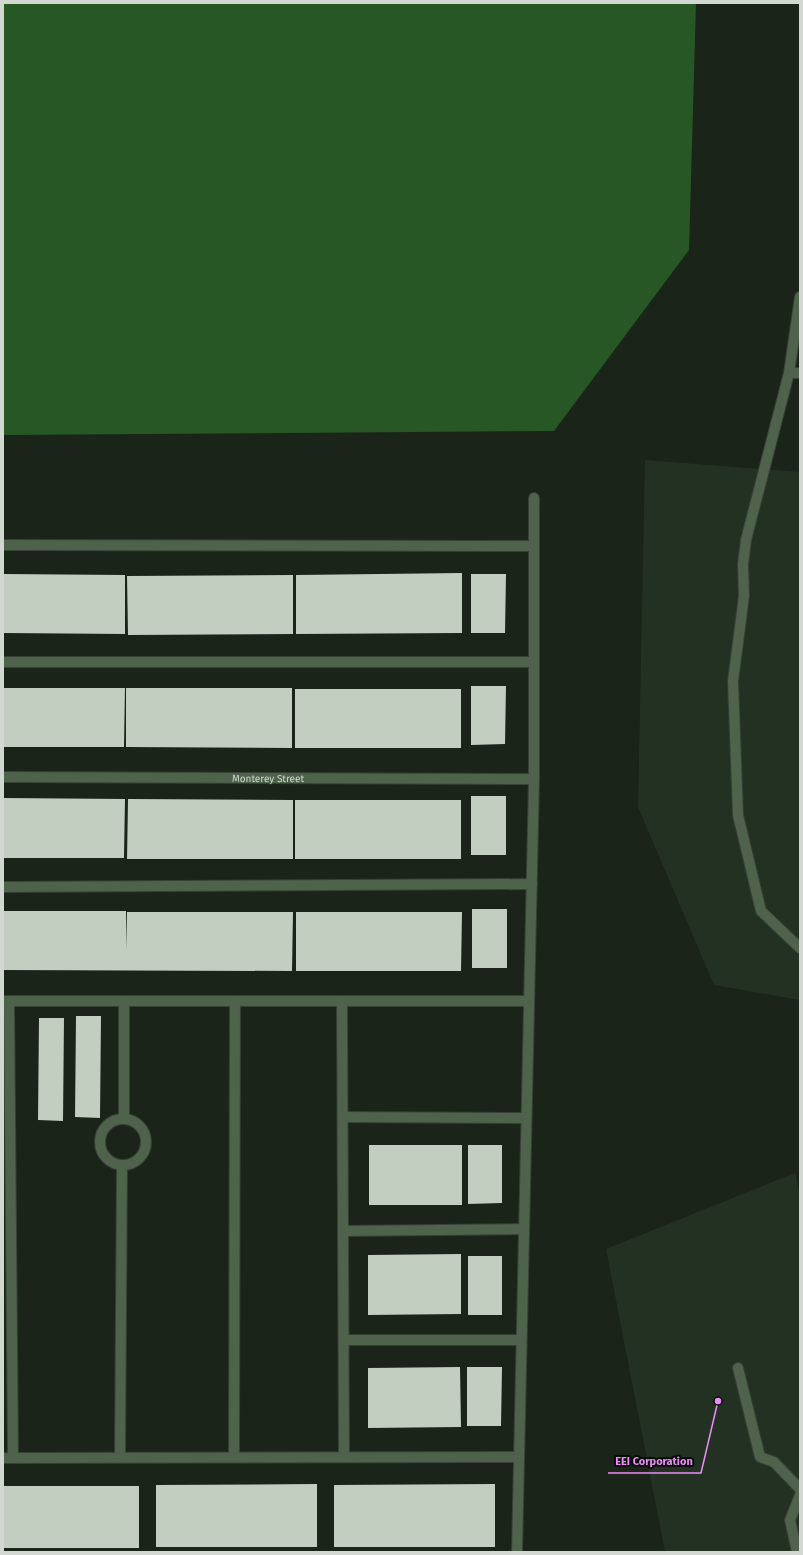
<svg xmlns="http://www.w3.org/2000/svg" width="803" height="1555" font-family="'Fira Sans',sans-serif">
<rect width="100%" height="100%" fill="#1a2419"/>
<path fill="#233122" d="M645,460l155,12v528l-86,-15 -76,-178z
M795,1173l5,21v358h-135l-59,-303z"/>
<path fill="#275725" d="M3,3h693l-7,247 -135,181 -551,4z"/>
<path fill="#c1cec0" d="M462,573v60l-166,1v-59z
M3,574l122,1v59l-122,-1z
M471,574h35l-1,59h-34z
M293,575v59l-165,1 -1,-59z
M471,686h35l-1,58 -34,1z
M3,688h122l-1,59h-121z
M126,688h166v60l-166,-1z
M295,689h166v59h-166z
M471,796h35v59h-35z
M3,798l122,1 -1,59h-121z
M128,799l165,1v59h-166z
M295,800h166v59h-166z
M472,909h35v59h-35z
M3,911h123l1,39v-38h166l-1,59 -289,-1z
M296,912h166l-1,59h-165z
M76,1016h25l-1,102 -25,-1z
M39,1018h25l-1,103 -25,-1z
M369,1145h93v60h-93z
M468,1145h34v58l-34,1z
M461,1254v60l-93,1v-60z
M468,1256h34v59h-34z
M460,1367l1,60 -93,1v-60z
M467,1367h35l-1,59h-34z
M317,1484v63h-161v-62z
M495,1484v63h-161v-62z
M3,1486h136v62h-136z"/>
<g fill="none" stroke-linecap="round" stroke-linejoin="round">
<defs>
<path id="service" d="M800,297l-11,76 -43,167 -3,24 1,32 -11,85 5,134 23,96 39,37
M789,373h11
M738,1368l22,89 14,5 26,27
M797,1552l-7,-32 10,-25"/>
<g id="minor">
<path d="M3,545l530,1"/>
<path d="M3,662h530"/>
<path id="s1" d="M3,777l531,2"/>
<path d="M3,887l529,-3"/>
<path d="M3,1001h526"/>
<path d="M9,1001l4,457"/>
<path d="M124,1001v118"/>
<path d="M342,1001l2,456"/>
<path d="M343,1117l183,1"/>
<circle cx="123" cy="1142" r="23"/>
<path d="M343,1231l180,-2"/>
<path d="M344,1340h177"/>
<path d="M120,1457l2,-292"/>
<path d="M234,1457l1,-456"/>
<path d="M3,1458l516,-1"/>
<path d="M517,1552l17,-773v-281"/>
</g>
</defs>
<use href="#service" stroke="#374136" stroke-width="12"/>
<use href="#minor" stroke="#374136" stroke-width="12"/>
<use href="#service" stroke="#4e624c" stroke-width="10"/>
<use href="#minor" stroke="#4e624c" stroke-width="10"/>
</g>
<g text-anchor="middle" stroke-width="4" stroke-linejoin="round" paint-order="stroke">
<g font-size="10" fill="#d1d8d0" stroke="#080c08">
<text dy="4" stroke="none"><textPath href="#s1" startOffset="265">Monterey Street</textPath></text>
</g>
</g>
<path fill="none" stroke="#ed8cf9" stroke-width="1.5" d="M718 1401L701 1473H608"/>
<circle fill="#ed8cf9" stroke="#080c08" stroke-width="1.5" cx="718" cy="1401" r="4"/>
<g font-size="11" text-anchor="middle" font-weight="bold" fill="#ed8cf9" stroke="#080c08" stroke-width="4" stroke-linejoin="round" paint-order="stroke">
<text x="654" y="1465">EEI Corporation</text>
</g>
<rect width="803" height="1555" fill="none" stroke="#d1d8d0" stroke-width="8"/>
</svg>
